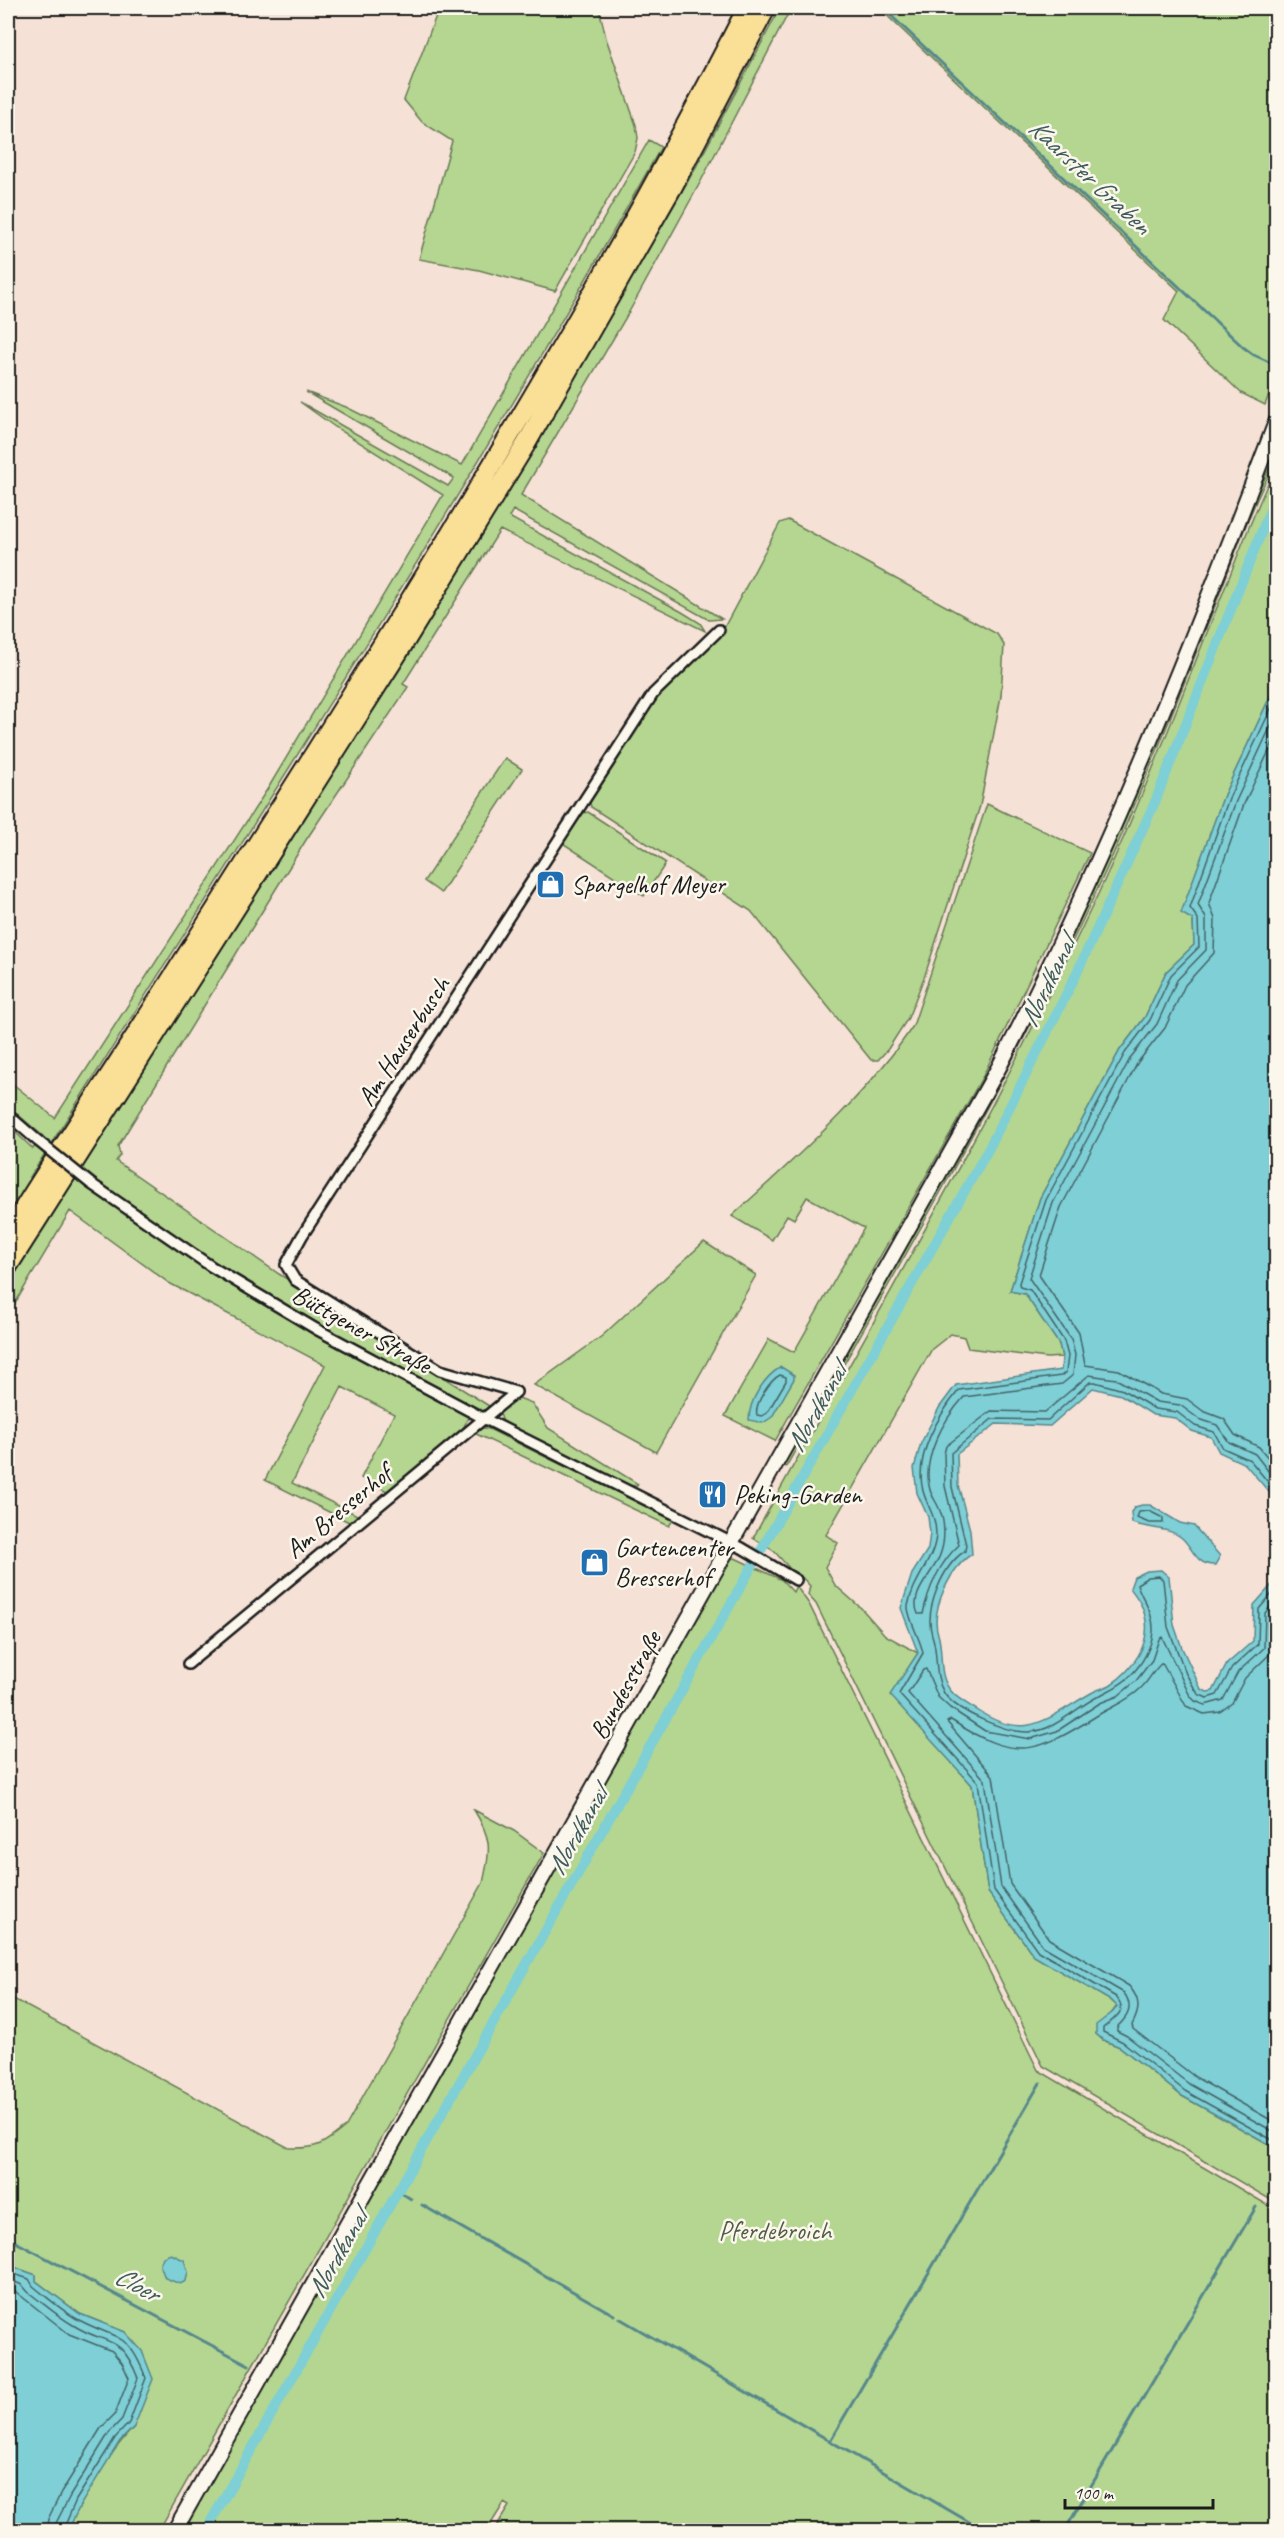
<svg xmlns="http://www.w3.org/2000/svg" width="1284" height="2538" font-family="Caveat,sans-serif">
<rect width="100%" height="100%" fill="#f5e1d5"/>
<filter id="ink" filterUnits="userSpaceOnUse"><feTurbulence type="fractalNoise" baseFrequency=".0167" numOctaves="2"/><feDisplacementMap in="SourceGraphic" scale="12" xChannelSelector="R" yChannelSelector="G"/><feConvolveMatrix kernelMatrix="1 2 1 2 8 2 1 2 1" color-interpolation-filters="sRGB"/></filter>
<g filter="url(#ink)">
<path fill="#b4d690" stroke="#687956" stroke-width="1.5" d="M439,8h160l7,30 30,87 2,13 -3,14 -80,139 -76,-21 -60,-11 33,-118 -30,-19 -18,-22z
M780,8h11l-90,173 -72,131 -108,183 201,124 -13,1 -196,-110 -4,7 173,95 18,11 5,8 -205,-101 -97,154 5,3 -102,153 -188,306 2,9 -4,6 163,113 210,132 -5,5 -15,6 -7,13 -12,11 -61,51 -28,-14 33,-64 -52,-27 -50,96 67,33 -8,7 -86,-43 60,-115 -156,-82 -99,-72 -62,104v-190l25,24 10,-13 -35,-30v-26l47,38 215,-333 173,-290 -108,-68 -35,-25 148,84 6,-8 -148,-86 40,15 116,58 187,-325 12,7c-197,352 -415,690 -631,1030l30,25 242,-379 200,-321 193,-333z
M879,8h397v368l-11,29 -24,-12 -77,-73 15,-29z
M1276,455v6c-26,47 -43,99 -63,150 -38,94 -74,189 -117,281 -92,197 -204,385 -310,575l-3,-2 204,-364 64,-123 77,-168 118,-294z
M1276,466v218l-52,111 -42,117 11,8 1,25 -28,27 -21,45 -25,33 -80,148 -30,93 15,3 34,50 3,13 -15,1 -79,-10 -4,-11 -13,-3 -19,15 -106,186 12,8 -13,24 10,18 26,23 24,27 33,18 -27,42 81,90 16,107 46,64 79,46 4,4 -21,28 7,6 17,7 62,49 94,52v55l-233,-137 -227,-462 -8,-9 2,-9 -9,-10 -10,-6 -17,-19 -21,-13c118,-213 242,-425 346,-646 43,-92 79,-187 117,-282 20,-49 37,-97 60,-144z
M788,520l209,114 7,11 -3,51 -21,110 -55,169 -17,43 -20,31 -10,11h-7l-120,-149 -160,-104 -2,-8 67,-103 64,-61 60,-112z
M505,758l17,11 -81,124 -17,-12z
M987,804l103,49 -107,223 -208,365 -50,-25 44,-77 25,13 70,-124 -57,-31 -13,22 -7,-4 -15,25 -40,-24c64,-59 132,-117 181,-190z
M588,812l78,51 -22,33 -83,-54 18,-28z
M704,1242l52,33 -100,177 -122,-67 68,-49z
M516,1397l16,6 16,25 90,56 -1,2 -12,-1 -122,-63 -4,-11z
M478,1427l11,2 184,91 -4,6 -197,-94z
M735,1558l47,22 11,12 3,-6 13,18 229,466 238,140v320h-782l15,-24 -5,-3 -17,27h-305l548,-971z
M474,1810l40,21 30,22 -385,677h-91c17,-36 38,-74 66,-103l-9,-95 -45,-18 -44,-33v-6l-28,-10v-269l281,152c30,1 34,-4 57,-22l137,-243c7,-33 10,-43 -9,-73z"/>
<path fill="#7ecfd6" stroke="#57878c" stroke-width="1.5" d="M1276,684v816l-31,-36 -26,-12 -8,-15 -19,-6 -17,-13 -22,-3 -32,-20 -28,-7 -43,38 -54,-2 -39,30 1,31 12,45 2,24c-21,13 -42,55 -34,80 6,19 -1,41 13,57 6,8 17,13 26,19 51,34 72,6 116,-18 5,-3 12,-4 17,-7 22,-14 42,-42 35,-69 -2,-11 -9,-20 -15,-28l4,-11 13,-6 14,-1 8,7 5,48 8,23 19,41 6,3 6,-1 14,-27 26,-23 1,-36 22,-25v568l-94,-52 -62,-49 -17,-7 -7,-6v-9l17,-13 4,-6 -4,-4 -79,-46 -46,-64 -16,-107 -82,-90 28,-42 -17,-45 11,-34 16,-25 2,-16 -2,-16 -11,-24 -3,-25 7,-25 18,-35 17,-23 105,-15 1,-13 -3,-13 -34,-50 -15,-3 30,-93 80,-148 25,-33 21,-45 28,-27 -1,-25 -12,-7 43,-118z
M781,1367l13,8v4l-22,38 -9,6 -14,-3c0,-20 15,-43 32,-53z
M1142,1505h8l30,18 14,3 26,30 -5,9c-18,1 -22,-16 -32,-26 -13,-12 -35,-10 -51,-16l-1,-11 4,-5z
M171,2254l13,6 4,12 -2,9 -6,3 -15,-6 -5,-13 3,-8z
M8,2265l28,10v6l44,33 45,18 17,19 11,28 -19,48 -14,14 -39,63 -13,26h-60z"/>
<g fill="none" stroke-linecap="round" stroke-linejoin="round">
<path stroke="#436466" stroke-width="1.5" d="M1276,698l-47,100 -39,110 8,11 1,28 -28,28 -21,45 -25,33 -79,147 -27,83 1,4 10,3 34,51 4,15 -2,16 -5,4 -102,14c-21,26 -45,66 -36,101 4,15 13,25 13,43 -1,26 -23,44 -28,72 -1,11 13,34 15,47l-24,41 79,88 16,108 44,61 78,46c13,14 -2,22 -13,31v4l20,10 62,49 91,51
M1276,715l-40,86 -38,104 8,13v32l-29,30 -20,44 -26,33 -78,146 -24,75 42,61 4,16 -2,20 -11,9 -98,13c-20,22 -43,62 -34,93 2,7 8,14 10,21 5,11 5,29 1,41 -5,20 -33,40 -23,62h5c5,-25 17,-52 36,-69l-14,-59 -1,-32 2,-8 45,-35 54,1 44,-37 27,4 41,23 23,3 19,14 18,6 12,17 26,12 21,27
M1276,736l-32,68 -35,99 6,16 -1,34 -29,32 -20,43 -27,34 -77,145 -22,68 40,58 6,32 34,5 42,24 26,5 16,12 21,8 11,16 24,12 17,20
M780,1375l6,2v4l-19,32 -5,3 -5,-1c-3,-11 13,-35 23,-40z
M1276,1492l-26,-32 -27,-12 -9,-16 -19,-6 -18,-14 -22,-3 -32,-19 -28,-8h-5l-42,38 -56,-1 -41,34 1,34 14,58 -1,6c-22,14 -41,58 -33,84 7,20 1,39 12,58 11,18 63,40 85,39 26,-1 46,-24 68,-35 12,-7 24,-11 34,-22 11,-11 21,-28 22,-44 1,-19 -11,-31 -16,-47l11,-7 11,-1 4,4 5,47 18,47 12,20 9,4 10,-3 15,-27 26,-24 1,-35 17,-20
M1149,1511l14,7v5h-14l-12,-5 2,-6z
M1276,1600l-11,13 -1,35 -26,24 -15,28 -18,5 -10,-4 -5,-5 -28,-59 -3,2 -7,21 -16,21 -18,15 -18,7 -43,28 -27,8 -45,-8 -35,-23 -12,-11 -12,-28 -3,1 -15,23 77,87 16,107 42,59 81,47c10,14 4,24 -7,34v4l10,5 62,48 87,49
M1276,1614l-2,3 1,26 -3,9 -27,26 -13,25 -12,9 -16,2 -18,-8 -24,-43c-9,7 -13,18 -21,25 -13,13 -28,18 -43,27 -62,39 -82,47 -147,5l-4,2 46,54 17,108 39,55 80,47c12,14 11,24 3,39l1,4 62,48 81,46
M8,2272l21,7 4,7c14,11 29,25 46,34 40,21 48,10 67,58l-17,45 -14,15 -39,62 -13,30
M8,2279l14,6 6,7c15,11 29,24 45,33 35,22 47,7 65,53l-16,41 -13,14 -39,63 -14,27 -1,7
M8,2289l8,3 53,42 43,17 10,12 7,15 -14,36 -14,14 -40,65 -13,26 -2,11"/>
<path stroke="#57878c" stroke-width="3" d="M883,8l360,339 11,8 22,10
M398,2191l13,8
M422,2205l192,110
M8,2238l241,127
M619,2318l364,212
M830,2441l210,-358
M1065,2530l191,-323"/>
<path stroke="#7ecfd6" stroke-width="10" d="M206,2530l783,-1382 86,-171 80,-175 121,-307"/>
<defs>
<path id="minor" d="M8,1115l30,26
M90,1183l122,84 104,62 167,89 259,130 54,32
M516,1392l-76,-22 -145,-90 -9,-15 16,-29 351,-542 66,-64
M188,1664l328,-272"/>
<path id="secondary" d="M175,2530l824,-1463c108,-209 194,-426 277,-645"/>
<path id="motorway" d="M8,1234c43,-72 91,-141 136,-212 211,-332 424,-663 603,-1014
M8,1266l390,-613 128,-209 147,-258 93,-178"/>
</defs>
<use href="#minor" stroke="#1c1c1c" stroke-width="14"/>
<use href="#secondary" stroke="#1c1c1c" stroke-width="18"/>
<use href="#motorway" stroke="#1c1c1c" stroke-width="22"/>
<use href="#minor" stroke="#fbf7ec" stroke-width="9"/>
<use href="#secondary" stroke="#fbf7ec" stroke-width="14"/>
<use href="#motorway" stroke="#fadf96" stroke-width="18"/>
<defs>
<path id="minor-bridge" d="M38,1141l52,42"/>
</defs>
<use href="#minor-bridge" stroke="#1c1c1c" stroke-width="14" stroke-linecap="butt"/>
<use href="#minor-bridge" stroke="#fbf7ec" stroke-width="9"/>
</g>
</g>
<defs>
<symbol id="shop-square" viewBox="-11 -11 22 22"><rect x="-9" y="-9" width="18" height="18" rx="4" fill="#1f6fb2" stroke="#fbf7ec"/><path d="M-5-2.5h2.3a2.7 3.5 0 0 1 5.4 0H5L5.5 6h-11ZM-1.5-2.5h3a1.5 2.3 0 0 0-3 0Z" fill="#fff"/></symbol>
<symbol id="restaurant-square" viewBox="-11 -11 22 22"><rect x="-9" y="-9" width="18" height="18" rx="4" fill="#1f6fb2" stroke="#fbf7ec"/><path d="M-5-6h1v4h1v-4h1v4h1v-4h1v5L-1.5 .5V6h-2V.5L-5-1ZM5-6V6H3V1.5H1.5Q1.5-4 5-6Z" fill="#fff"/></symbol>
</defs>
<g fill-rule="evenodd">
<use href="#shop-square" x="534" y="868" width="33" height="33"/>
<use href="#restaurant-square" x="696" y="1478" width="33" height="33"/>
<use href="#shop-square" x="578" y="1546" width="33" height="33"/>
</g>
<g text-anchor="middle" stroke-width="5" stroke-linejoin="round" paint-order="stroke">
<g font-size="26" fill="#1c1c1c" stroke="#fbf7ec" text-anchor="start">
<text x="571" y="893">Spargelhof Meyer</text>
<text x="734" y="1503">Peking-Garden</text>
<text x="615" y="1556">Gartencenter<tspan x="615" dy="30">Bresserhof</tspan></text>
</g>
<g font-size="26" fill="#1c1c1c" stroke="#fbf7ec">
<text transform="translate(403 1041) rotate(-57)" y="9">Am Hauserbusch</text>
<text transform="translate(362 1329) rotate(29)" y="9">Büttgener Straße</text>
<text transform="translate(338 1511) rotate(-40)" y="9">Am Bresserhof</text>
<text transform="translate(625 1685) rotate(-61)" y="9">Bundesstraße</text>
</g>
<g font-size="26" fill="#515d45" stroke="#fbf7ec">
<text x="775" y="2239">Pferdebroich</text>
</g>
<g font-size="27" font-style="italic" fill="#3e5b5d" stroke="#fbf7ec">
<text transform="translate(1090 176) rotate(43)" y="9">Kaarster Graben</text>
<text transform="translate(1047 982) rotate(-64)" y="9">Nordkanal</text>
<text transform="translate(816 1408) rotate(-60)" y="9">Nordkanal</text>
<text transform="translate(577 1831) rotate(-60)" y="9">Nordkanal</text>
<text transform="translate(337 2254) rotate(-60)" y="9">Nordkanal</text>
<text transform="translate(137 2284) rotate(28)" y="9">Cloer</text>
</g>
</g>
<rect width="1284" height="2538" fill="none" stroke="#fbf7ec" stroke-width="30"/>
<rect x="15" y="15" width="1254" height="2508" fill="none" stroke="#1c1c1c" stroke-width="2" filter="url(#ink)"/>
<path d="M1065 2499v9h148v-9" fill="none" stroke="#1c1c1c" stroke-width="3"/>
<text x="1074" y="2499" font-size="18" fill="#1c1c1c" stroke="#fbf7ec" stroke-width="4.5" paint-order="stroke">100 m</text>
</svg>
